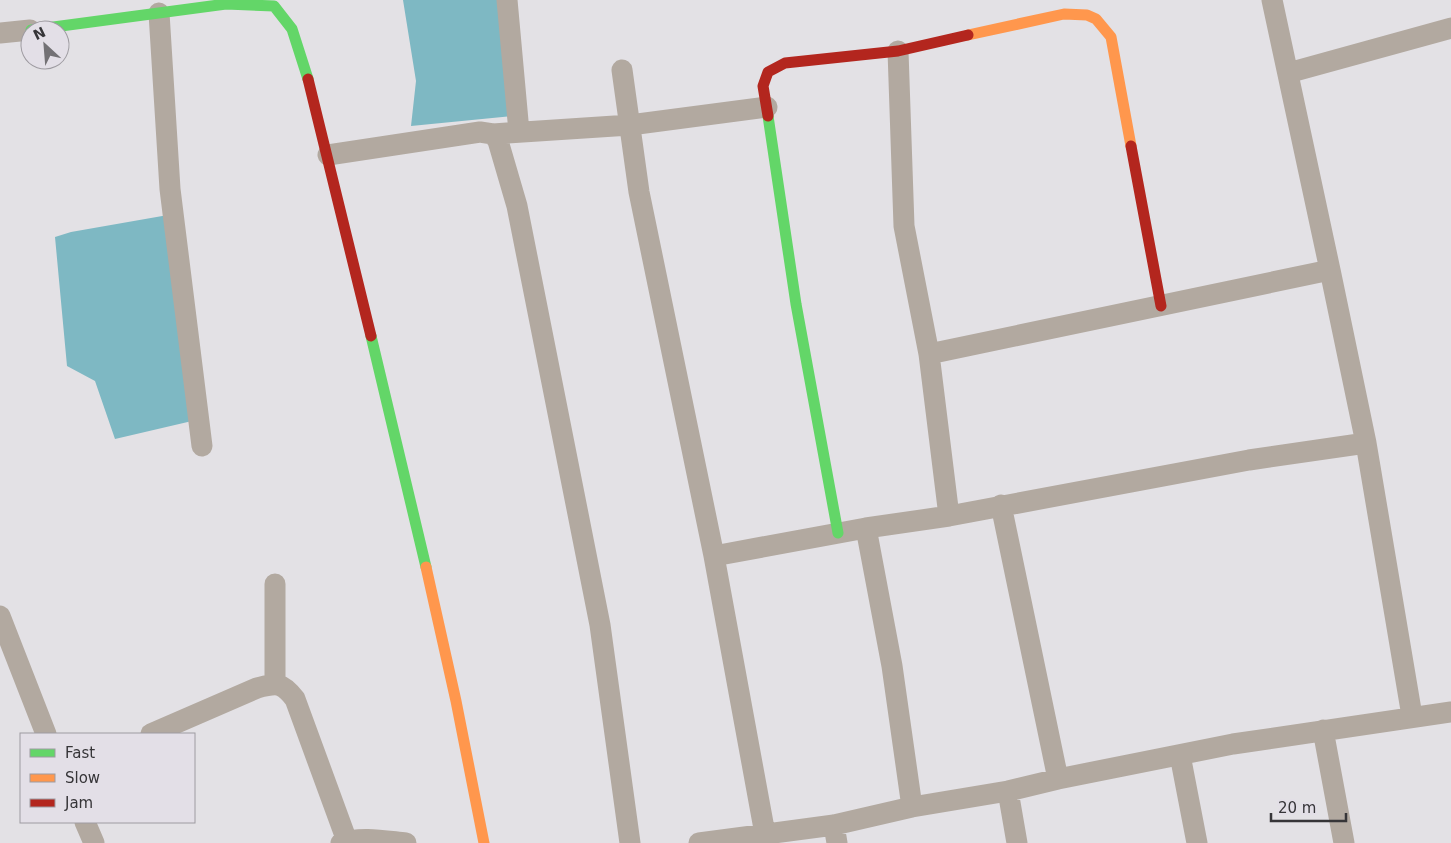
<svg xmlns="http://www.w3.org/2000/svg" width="1451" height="843" font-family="'DejaVu Sans',sans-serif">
<rect width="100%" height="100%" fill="#e3e1e5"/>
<path fill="#7eb8c3" d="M403,0h97l13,116 -102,10 5,-45z
M168,215l24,206 -77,18 -20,-58 -28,-15 -12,-129 16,-5z"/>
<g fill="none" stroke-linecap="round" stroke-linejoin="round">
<path stroke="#b2a9a0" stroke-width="21" d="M507,0l12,132
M1272,0l58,270
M159,13l11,176 32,257
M0,33l30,-3
M622,70l17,122 75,364 51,278
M1288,73l163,-45
M493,134l137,-9 137,-18
M328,155l152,-23 13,2 5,7 19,65 83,419 30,218
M929,354l401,-84 36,173
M1001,505l57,274
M949,516l300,-56 117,-17 46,273
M866,528l83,-12 -20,-162 -25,-128 -6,-175
M714,556l152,-28 26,138 20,141
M275,584v99
M0,616l46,118
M1323,730l21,113
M151,734l106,-46c20,-5 25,-6 38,11l52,142
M1180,755l17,88
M1008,791l9,52
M85,822l9,21
M834,825l3,18
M341,843c20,-7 45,-2 65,0
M699,843l135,-18 78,-18 96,-16 50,-12 175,-35 218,-32"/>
<path stroke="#63d668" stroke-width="11" d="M31,30l195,-26 48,2 18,23 16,50
M768,116l28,188 42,229
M371,336l55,231"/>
<path stroke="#ff974d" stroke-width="11" d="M968,35l96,-21 23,1 9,4 15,18 20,109
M426,567l30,134 28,142"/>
<path stroke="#b3261e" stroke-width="11" d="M308,79l63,257
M768,116l-5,-30 5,-14 17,-9 113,-12 70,-16
M1131,146l30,160"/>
</g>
<rect x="20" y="733" width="175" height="90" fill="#e3dfe7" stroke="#9e9ba1"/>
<rect x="30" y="749" width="25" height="8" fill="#63d668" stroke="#9e9ba1"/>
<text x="65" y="758" font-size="15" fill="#363538">Fast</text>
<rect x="30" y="774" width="25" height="8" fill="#ff974d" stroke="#9e9ba1"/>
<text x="65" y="783" font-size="15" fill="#363538">Slow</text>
<rect x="30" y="799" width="25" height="8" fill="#b3261e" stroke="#9e9ba1"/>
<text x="65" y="808" font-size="15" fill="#363538">Jam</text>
<g transform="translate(45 45) rotate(334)"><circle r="24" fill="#e3dfe7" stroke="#9e9ba1"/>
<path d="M0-4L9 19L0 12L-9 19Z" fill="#737175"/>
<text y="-8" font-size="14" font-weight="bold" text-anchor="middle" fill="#363538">N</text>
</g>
<path d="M1271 813v8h75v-8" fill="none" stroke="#363538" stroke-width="2.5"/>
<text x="1278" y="813" font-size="15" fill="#363538" stroke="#e3dfe7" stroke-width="4" paint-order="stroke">20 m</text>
</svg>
